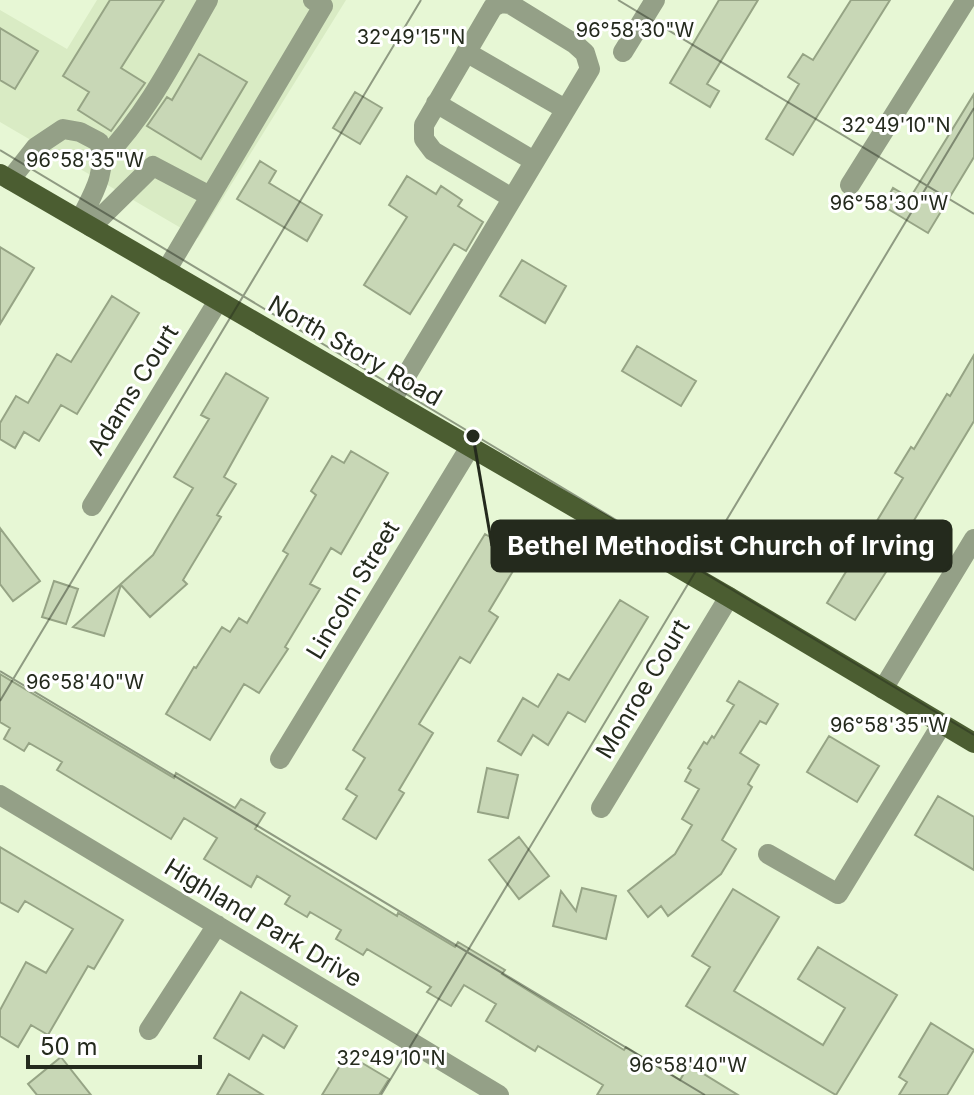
<svg xmlns="http://www.w3.org/2000/svg" width="974" height="1095" font-family="Inter,sans-serif">
<rect width="100%" height="100%" fill="#e7f7d5"/>
<path fill="#d9ebc4" d="M97,0h249l-148,238 -198,-116v-112l67,39z"/>
<path fill="#c8d7b6" stroke="#96a485" stroke-width="2" d="M110,0h54l-43,68 24,15 -34,48 -33,-21 11,-18 -26,-16z
M719,0h39l-51,84 12,7 -9,16 -40,-24z
M851,0h39l-97,155 -27,-16 33,-55 -11,-7 15,-23 10,6z
M0,28l38,23 -23,38 -15,-9z
M199,54l48,28 -46,77 -54,-33 20,-29 5,3z
M355,92l27,16 -22,36 -27,-16z
M974,94v63l-46,76 -45,-27 10,-18 17,10z
M260,161l16,10 -7,12 53,32 -15,26 -70,-42z
M407,176l29,18 5,-8 21,14 -4,6 25,16 -17,29 -12,-7 -44,70 -46,-29 43,-68 -18,-12z
M0,247l34,21 -34,56z
M522,260l44,26 -21,37 -45,-27z
M112,296l27,17 -62,101 -16,-9 -22,36 -15,-9 -9,16 -15,-9v-16l16,-27 12,7 29,-49 14,8z
M637,346l59,35 -15,25 -59,-35z
M974,355v66l-61,101 4,2 -62,96 -28,-17 76,-125 -8,-5 16,-26 3,2 33,-55 3,2z
M226,373l42,25 -44,79 12,7 -19,31 4,2 -38,63 4,4 -37,33 -29,-32 -17,51 -31,-9 80,-72 40,-67 -19,-11 35,-58 -8,-4z
M351,451l37,22 -47,81 -10,-6 -21,36 10,5 -35,58 3,2 -29,44 -15,-9 -34,56 -44,-26 28,-47 2,1 26,-41 8,5 9,-14 8,5 41,-69 -5,-3 33,-56 -5,-4 21,-35 12,7z
M0,528l40,53 -27,20 -13,-17z
M485,534l37,22 -33,55 9,6 -28,46 -10,-6 -41,67 14,9 -34,57 5,3 -28,46 -33,-20 14,-23 -11,-7 19,-31 -12,-8z
M54,581l24,8 -12,35 -24,-7z
M620,600l28,17 -63,105 -17,-10 -20,33 -15,-10 -12,20 -23,-14 25,-43 15,9 20,-33 11,6z
M0,674l174,104 2,-5 59,35 6,-9 24,14 -10,16 142,87 1,-3 57,34 3,-5 47,28 -3,4 122,76 2,-3 54,33 9,-15 49,30h-141l6,-10 -65,-39 -3,5 -49,-30 10,-17 -32,-19 -13,21 -24,-14 4,-5 -64,-38 -4,6 -27,-16 5,-9 -31,-18 -3,5 -22,-13 5,-8 -33,-20 -6,11 -47,-28 13,-21 -33,-20 -13,21 -114,-69 5,-8 -33,-19 -5,8 -20,-12 6,-11 -10,-6z
M739,681l39,23 -12,20 -6,-3 -20,32 19,12 -11,19 4,3 -30,53 14,9 -15,25 -53,42 -7,-10 -13,11 -20,-26 47,-37 17,-29 -10,-6 17,-30 -14,-8 6,-11 -3,-2 16,-26 3,2 5,-8 2,2 20,-33 -7,-4z
M829,736l50,30 -22,36 -50,-30z
M487,768l31,7 -10,43 -30,-6z
M938,796l36,21v53l-59,-35z
M519,837l30,39 -30,23 -30,-39z
M0,847l123,73 -29,49 -6,-3 -40,69 -17,-10 -13,22 -18,-11v-26l26,-48 20,11 27,-44 -48,-28 -7,11 -18,-10z
M582,888l34,8 -10,43 -53,-13 8,-35 15,20z
M733,889l46,28 -45,74 89,54 22,-37 -47,-29 20,-32 79,48 -61,100 -150,-89 24,-39 -18,-11z
M241,992l56,34 -13,22 -21,-13 -14,24 -35,-21z
M931,1023l43,27 -27,45h-48l8,-13 -8,-5z
M347,1054l42,25 -10,16h-57z
M61,1057l30,38h-54l-9,-11z
M229,1074l34,21h-46z"/>
<g fill="none" stroke-linecap="round" stroke-linejoin="round">
<path stroke="#94a087" stroke-width="20" d="M466,52l99,57
M623,52l32,-52
M436,103l98,58
M104,158c44,-45 73,-104 104,-158
M10,180l26,-33 27,-18 17,3 19,10c9,30 -6,52 -19,78
M850,185l116,-185
M91,227l62,-61 57,30
M166,271l157,-265 -10,-6
M391,401l199,-332 -5,-16 -10,-9 -65,-40 -9,-1 -8,4 -69,118v14l9,12 79,47
M92,506l126,-205
M883,689l91,-150
M280,759l190,-312
M0,795l499,300
M601,808l128,-211
M768,854l70,40 104,-170
M149,1030l68,-105"/>
<path stroke="#4b5d31" stroke-width="20" d="M0,174l729,423 245,146"/>
</g>
<path fill="none" stroke="#242a1d" stroke-width="2" stroke-opacity="0.45" d="M618,0l356,214M0,150l974,585M0,671l705,424M0,701l421,-701M381,1095l593,-987"/>
<g text-anchor="middle" stroke-width="6" stroke-linejoin="round" paint-order="stroke">
<g font-size="24" fill="#242a1d" stroke="#fff">
<text transform="translate(355 351) rotate(30)" y="8">North Story Road</text>
<text transform="translate(133 390) rotate(-58)" y="8">Adams Court</text>
<text transform="translate(353 590) rotate(-59)" y="8">Lincoln Street</text>
<text transform="translate(643 689) rotate(-59)" y="8">Monroe Court</text>
<text transform="translate(263 923) rotate(31)" y="8">Highland Park Drive</text>
</g>
</g>
<g font-size="20" text-anchor="middle" fill="#242a1d" stroke="#fff" stroke-width="6" stroke-linejoin="round" paint-order="stroke">
<text x="635" y="37">96°58'30"W</text>
<text x="411" y="44">32°49'15"N</text>
<text x="896" y="132">32°49'10"N</text>
<text x="85" y="167">96°58'35"W</text>
<text x="889" y="210">96°58'30"W</text>
<text x="85" y="689">96°58'40"W</text>
<text x="889" y="732">96°58'35"W</text>
<text x="391" y="1065">32°49'10"N</text>
<text x="688" y="1072">96°58'40"W</text>
</g>
<path fill="none" stroke="#242a1d" stroke-width="3" d="M473 436L492 546"/>
<circle fill="#242a1d" stroke="#fff" stroke-width="3" cx="473" cy="436" r="8"/>
<rect fill="#242a1d" stroke="#242a1d" stroke-width="3" x="492" y="521" width="459" height="50" rx="8"/>
<g font-size="26" text-anchor="middle" font-weight="bold" fill="#fff">
<text x="721" y="555">Bethel Methodist Church of Irving</text>
</g>
<path d="M28 1055v12h172v-12" fill="none" stroke="#242a1d" stroke-width="4"/>
<text x="40" y="1055" font-size="24" fill="#242a1d" stroke="#ffffff" stroke-width="6" paint-order="stroke">50 m</text>
</svg>
